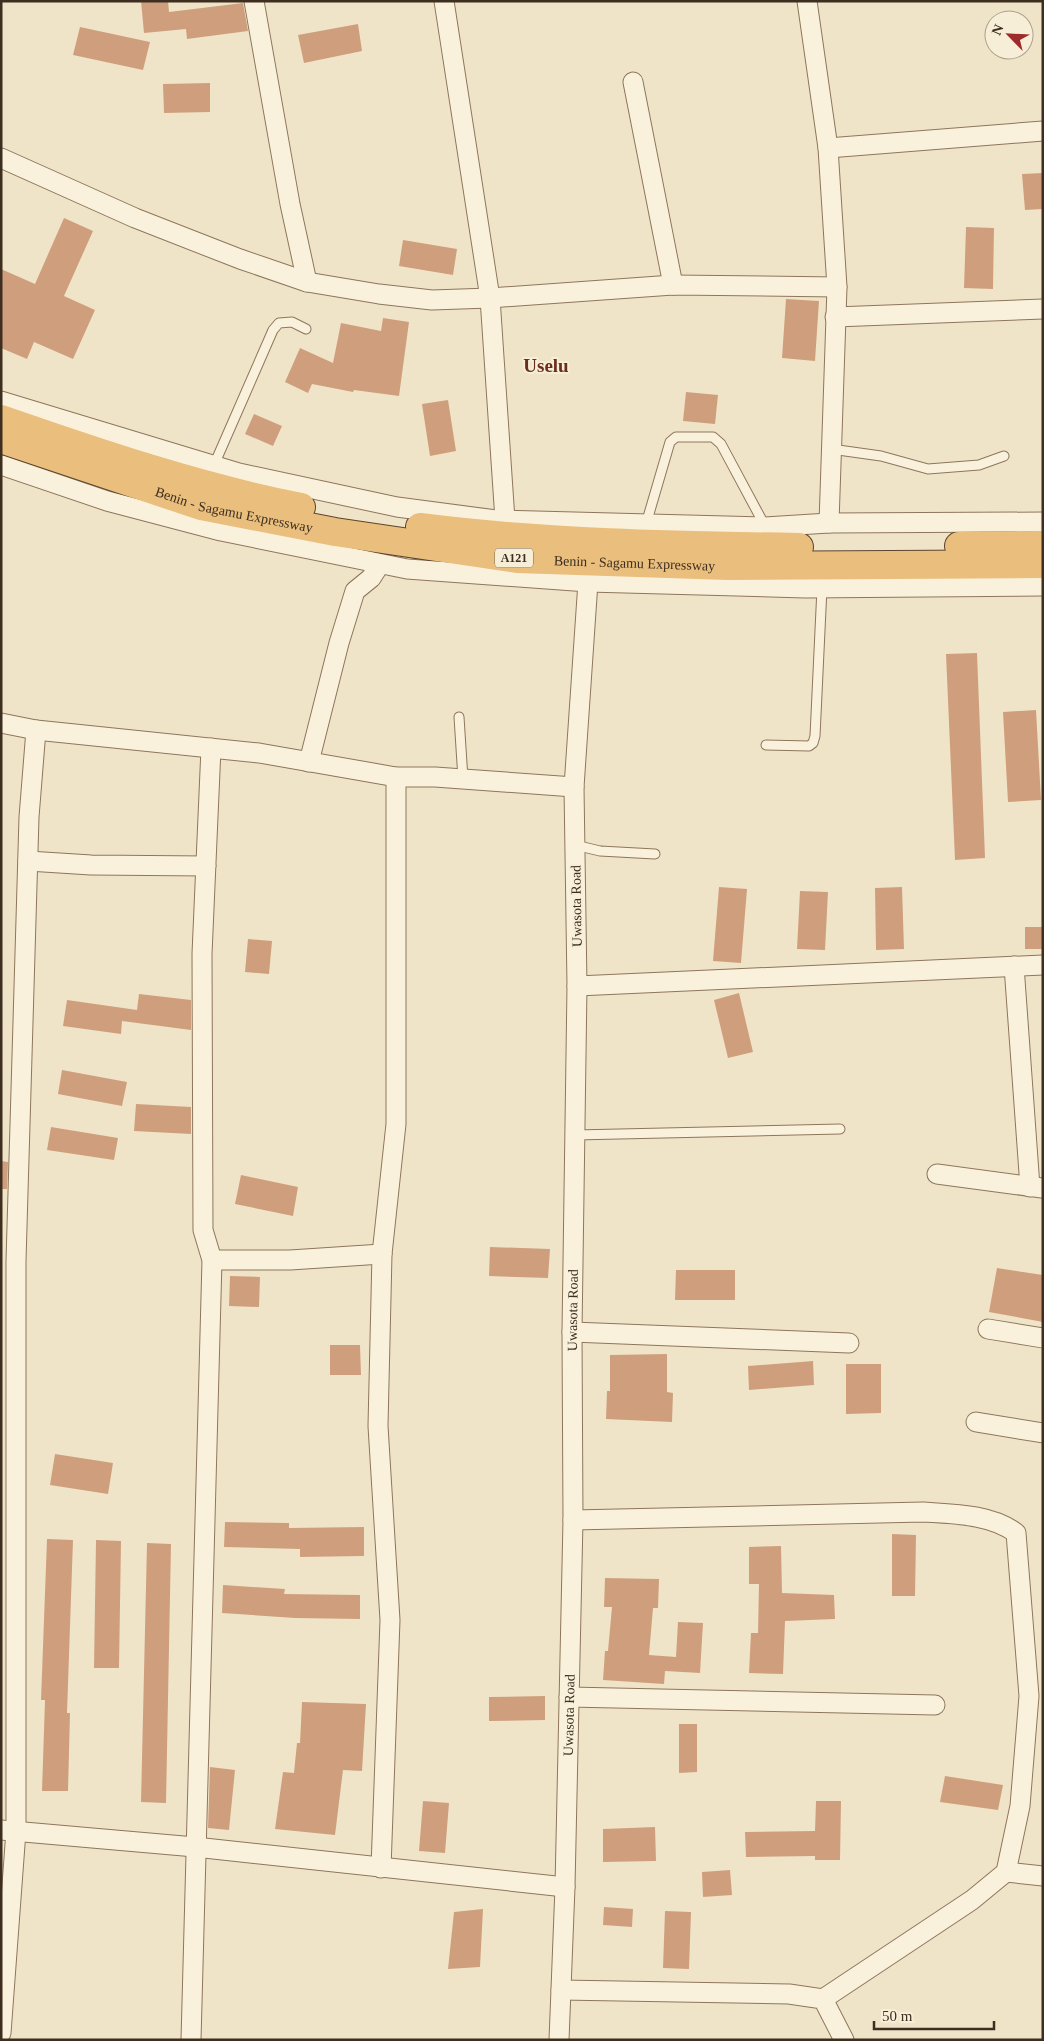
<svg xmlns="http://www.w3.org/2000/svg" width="1044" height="2041" font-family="'Times New Roman',serif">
<rect width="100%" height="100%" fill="#f0e4c8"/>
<path fill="#cf9f7d" d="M141,1h27l1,11 74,-9 5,28 -61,8 -1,-10 -42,4z
M358,24l4,27 -58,12 -6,-28z
M80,27l70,15 -7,28 -70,-15z
M210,83v29l-46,1 -1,-29z
M1043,173v36l-18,1 -3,-36z
M64,218l29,13 -29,65 31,14 -22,49 -39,-17 -7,17 -26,-11v-79l34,15z
M966,227l28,1 -1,61 -29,-1z
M403,240l54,9 -4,26 -54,-9z
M786,299l33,2 -4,60 -33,-3z
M383,318l26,4 -10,74 -45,-6 -1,2 -41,-8 -4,9 -23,-11 15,-34 33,15 8,-40 40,8z
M686,392l32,3 -3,29 -32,-3z
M448,400l8,51 -26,5 -8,-52z
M254,414l28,12 -9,20 -28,-12z
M977,653l8,205 -30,2 -9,-206z
M1036,710l5,90 -33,2 -5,-90z
M719,887l28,2 -6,74 -28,-2z
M902,887l2,62 -28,1 -1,-62z
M800,891l28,1 -3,58 -28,-1z
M1025,927h18v22h-18z
M248,939l24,2 -3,33 -24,-2z
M739,993l14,59 -25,6 -14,-58z
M139,994l52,6v30l-69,-9 -1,13 -58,-8 4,-26 70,10z
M62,1070l65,12 -5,24 -64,-12z
M136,1104l55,3v27l-57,-3z
M51,1127l67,11 -4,22 -67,-10z
M1,1161l7,1 -1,27h-6z
M241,1175l57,12 -5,29 -58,-12z
M490,1247l60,2 -2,29 -59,-2z
M997,1268l46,7v47l-54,-10z
M676,1270h59v30h-60z
M230,1276l30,1 -1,30 -30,-1z
M330,1345h30l1,30h-31z
M667,1354v38l6,1 -1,29 -66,-3 1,-28h3v-36z
M813,1361l1,24 -65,5 -1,-24z
M846,1364h35v49l-35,1z
M55,1454l58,9 -5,31 -58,-9z
M225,1522l64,1v5l75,-1v29l-64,1v-8l-76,-2z
M892,1534l24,1 -1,61h-23z
M47,1539l26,1 -6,173h3l-2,78h-26l3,-91h-4z
M96,1540l25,1 -2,127h-25z
M147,1543l24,1 -5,259 -25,-1z
M781,1546l1,47 52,2 1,24 -50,2 -2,53 -34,-1 2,-40h7l1,-49h-10v-37z
M605,1578l54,1 -1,29h-5l-4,47 27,2 2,-35 25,1 -3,50 -35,-2 -1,13 -61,-4 2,-29h3l4,-44h-8z
M223,1585l62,4 -1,5 76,1v24l-65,-1 -73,-5z
M545,1696v24l-56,1v-24z
M302,1702l64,2 -4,67 -19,-1 -8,65 -60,-6 8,-57 11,1 3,-30h3z
M679,1724h18v48l-18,1z
M210,1767l25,3 -6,60 -21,-2z
M945,1776l58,9 -5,25 -58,-8z
M423,1801l26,2 -4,50 -26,-2z
M816,1801h25l-1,59h-25v-4l-69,1 -1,-25 70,-1z
M655,1827l1,34 -53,1v-33z
M730,1870l2,25 -29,2 -1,-25z
M604,1907l29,2 -1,18 -29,-2z
M483,1909l-3,58 -32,2 6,-57z
M665,1911l26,1 -2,57 -26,-1z"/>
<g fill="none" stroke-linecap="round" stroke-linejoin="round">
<defs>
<path id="service" d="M831,449l50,7 47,13 51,-4 25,-9
M214,465l59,-135 6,-7 13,-1 14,7
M646,524l24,-82 6,-5h37l8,7 44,82
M459,717l4,62
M766,745l43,1 4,-3 2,-7 7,-148
M575,845l25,6 55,3
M575,1135l265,-6"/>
<g id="minor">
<path d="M254,1l36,203 17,78"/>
<path d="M444,1l46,297 15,222"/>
<path d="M807,1l21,147 9,139 -8,236"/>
<path d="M633,82l40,203"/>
<path d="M828,148l215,-17"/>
<path d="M1,158l134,60 105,41 67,23 72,12 53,6 58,-2 183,-13 164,2"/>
<path d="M835,317l208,-8"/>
<path d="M1,401l238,72 158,34 99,13 269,7 64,-4 214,-1"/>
<path d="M1,465l106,36 114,30 186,38 181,13 217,6 238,-2"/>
<path d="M1,723l35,7 223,23 137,24h39l139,10"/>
<path d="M309,762l30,-119 16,-52 16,-13 9,-14"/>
<path d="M28,861l63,4 115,1"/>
<path d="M1014,966l16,221"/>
<path d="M577,986l466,-21"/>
<path d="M937,1174l105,14"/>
<path d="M212,1260h78l92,-6"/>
<path d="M988,1329l55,9"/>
<path d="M572,1332l277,11"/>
<path d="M976,1422l67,11"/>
<path d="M573,1520l350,-8c30,2 68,2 93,21l13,163 -9,110 -14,66 -34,28 -149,99"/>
<path d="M569,1697l366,8"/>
<path d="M1,1830l194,17 370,40"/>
<path d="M381,1868l9,-248 -12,-194 4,-172 14,-130v-347"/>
<path d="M1006,1872l37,4"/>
<path d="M561,1990l228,4 34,5 21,41"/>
<path d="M1,2033l15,-202v-570l13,-444 7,-87"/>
<path d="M191,2040l21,-780 -9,-30 -1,-276 9,-206"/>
<path id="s1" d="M559,2040l6,-153 8,-367 -1,-188 5,-346 -3,-199 14,-205"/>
</g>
<g id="trunk">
<path d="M1,419c98,34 198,68 300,88"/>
<path id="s2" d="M1,439l200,67 134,26 182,27 211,7 315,-2"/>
<path d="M420,527c126,16 252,18 379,20"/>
<path d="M959,546l84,-1"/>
</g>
</defs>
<use href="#service" stroke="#8d765c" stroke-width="11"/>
<use href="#minor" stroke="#8d765c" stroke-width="21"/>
<use href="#trunk" stroke="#5b4430" stroke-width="30"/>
<use href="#service" stroke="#faf1dc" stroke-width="9"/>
<use href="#minor" stroke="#faf1dc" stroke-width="19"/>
<use href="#trunk" stroke="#eabe7c" stroke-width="28"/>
</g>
<g text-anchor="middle" stroke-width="4" stroke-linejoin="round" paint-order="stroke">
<rect fill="#f7eed8" stroke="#756857" stroke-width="1" x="495" y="548.5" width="38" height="19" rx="4"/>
<g font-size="12" font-weight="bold" fill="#3d2e20">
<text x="514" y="562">A121</text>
</g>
<g font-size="14" fill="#3d2e20" stroke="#f7eed8">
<text dy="5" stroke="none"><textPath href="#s2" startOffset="244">Benin - Sagamu Expressway</textPath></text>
<text dy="5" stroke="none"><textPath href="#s2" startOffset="649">Benin - Sagamu Expressway</textPath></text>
<text transform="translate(576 906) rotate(-91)" y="5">Uwasota Road</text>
<text dy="5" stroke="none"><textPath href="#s1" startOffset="730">Uwasota Road</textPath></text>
<text dy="5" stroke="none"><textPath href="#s1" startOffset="325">Uwasota Road</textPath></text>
</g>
<g font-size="19" font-weight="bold" fill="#6b2e1e" stroke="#f7eed8">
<text x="546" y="372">Uselu</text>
</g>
</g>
<rect width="1044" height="2041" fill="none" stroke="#3d2e20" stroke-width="5"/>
<g transform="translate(1009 35) rotate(294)"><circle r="24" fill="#f7eed8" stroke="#ada18e"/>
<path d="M0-4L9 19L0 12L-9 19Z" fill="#9e2a2b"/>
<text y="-8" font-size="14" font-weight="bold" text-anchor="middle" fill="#3d2e20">N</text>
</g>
<path d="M874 2021v8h120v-8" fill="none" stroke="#3d2e20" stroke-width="2.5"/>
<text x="882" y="2021" font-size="15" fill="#3d2e20" stroke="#f7eed8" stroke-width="4" paint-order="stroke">50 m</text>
</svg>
